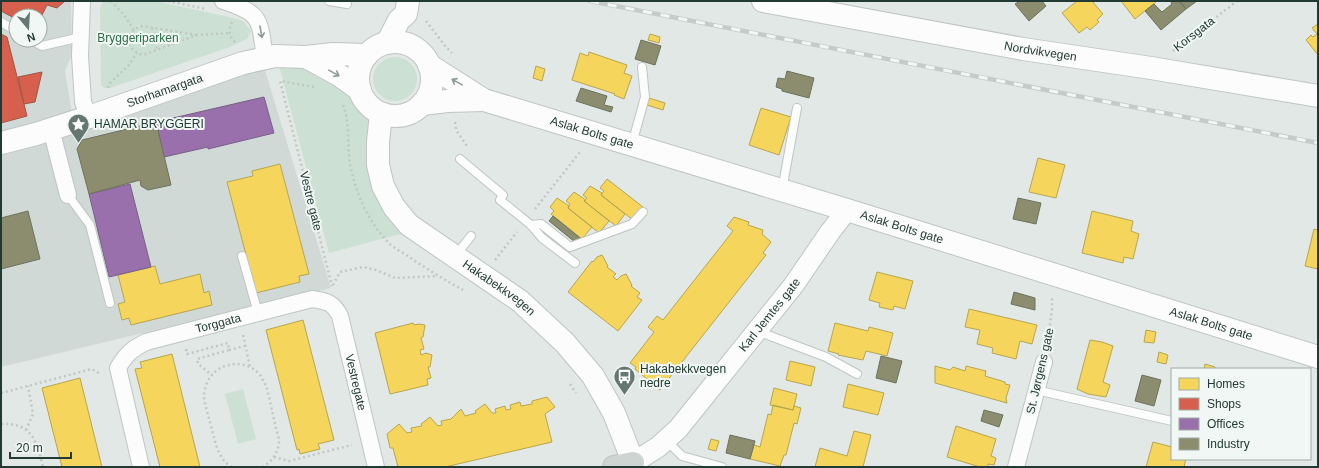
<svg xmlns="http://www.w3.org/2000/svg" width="1319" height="468" font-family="Arial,sans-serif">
<rect width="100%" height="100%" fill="#e2e8e5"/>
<path fill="#d0d9d5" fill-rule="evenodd" d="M1,1h70l1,53 -7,17 10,61 189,-65 67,221 -330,79zM16,16h24v24h-24z"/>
<path fill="#cce0d3" d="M103,1h52l74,16 14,4 8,10 -4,8 -17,8 -120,41h-6l-3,-3 -1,-78z
M373 79a22 22 0 1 1 44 0a22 22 0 1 1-44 0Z
M278,62h21l56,34 5,10 13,14 35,112 -79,21z
M243,389l13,50 -18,5 -13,-50z"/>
<path fill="#f6d55c" stroke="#b6a650" d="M1077,1h15l11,13 -6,6 2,2 -9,8 -3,-3 -8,6 -17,-20z
M1121,1h36l-22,18z
M1318,24v31l-12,-15 5,-5 2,2 4,-3 -5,-6z
M650,34l10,3 -1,6 -11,-3z
M589,52l38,13 -3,8 8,3 -8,23 -10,-4 1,-1 -43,-14 8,-27 8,3z
M536,66l9,3 -3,12 -9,-3z
M649,98l16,5 -2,7 -16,-5z
M761,108l30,9 -12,38 -30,-10z
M1038,158l27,7 -9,33 -27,-6z
M280,164l29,110 -10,2 1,6 -44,11 -29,-111 26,-6 -1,-5z
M607,179l36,28 -10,13 -32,-25 3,-4 -4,-3z
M590,186l12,7 -1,2 24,19 -9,12 -32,-25 3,-3 -4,-3z
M574,192l12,8 -2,1 25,20 -10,12 -31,-25 2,-4 -4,-3z
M557,198l12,8 -1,2 24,19 -10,12 -31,-25 3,-3 -4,-4z
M1092,211l41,10 -2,10 8,3 -6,25 -9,-2 -1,6 -41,-10z
M734,217l15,5 -1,3 15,5 -1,4 9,8 -8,11 3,2 -106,135 -25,-21 1,-2 -6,-4 24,-31 -6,-5 9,-11 6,4 70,-89 -6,-5z
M1314,229l4,1v39l-13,-3z
M602,255l6,11 -1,1 9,7 -3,3 4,3 4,-4 5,-2 6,11 -1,1 9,7 -3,4 5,3 -24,31 -50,-39 24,-31 1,1 4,-5z
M155,266l5,18 40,-10 4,19 5,-2 3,14 -81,20 -2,-7 -7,2 -4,-16 7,-2 -7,-27z
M877,272l36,9 -8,28 -11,-3 -1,4 -14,-3 1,-4 -11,-3z
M969,309l68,16 -5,19 -12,-3 -4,18 -24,-6 1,-5 -16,-4 3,-14 -15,-3z
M303,320l31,120 -16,4 2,5 -20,5 -1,-5 -2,1 -31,-120z
M413,323l1,2 5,-1 6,1 -2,12 -2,1 3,11 -4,1 1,5 5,-2 6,2 -2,12h-2l3,11 -4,1 1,6 -38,9 -15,-61z
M835,323l33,8 1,-4 24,6 -6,23 -21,-5 -3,9 -25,-5 1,-1 -11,-3z
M1146,330l10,2 -2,11 -10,-1z
M1090,340l12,2 11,4 -10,36 7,3 -4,12 -18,-3 -11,-5z
M1159,352l9,3 -2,9 -9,-2z
M172,354l28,113h-40l-25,-98 7,-1 -2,-6z
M790,361l25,6 -4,19 -25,-6z
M1205,364l10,3v1l3,1h-14z
M935,366l15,4 3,-3 12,4 1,-5 20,5 -1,5 20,6v2l5,1 -4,13 1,5 -72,-20z
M80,378l22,89h-40l-20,-79z
M848,384l36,9 -6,22 -35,-8z
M774,388l23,6 -4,16 -23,-5z
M547,397l8,10 -10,7 7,28 -107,25h-47l-5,-19h-3l-3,-14 12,-10 8,9 5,-1 -1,-4 11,-2 -1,-2 9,-7 8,9 4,-1 -1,-4 10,-2 10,-10 4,7 11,-3 -1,-2 10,-7 7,9h4l-1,-4 10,-3 1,4 5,-1 -1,-4 10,-3 1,4 11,-2v-3z
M773,405l20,5 1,-4 7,2 -4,16 -3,-1 -8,32h-2l-4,11 -30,-7 4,-14 6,2 8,-33 3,1z
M956,426l40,13 -5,17 5,2 -2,7 -6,-1v3h-8l-33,-10z
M854,431l17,4 -8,32h-48l5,-19 27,8z
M711,439l8,2 -3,10 -8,-2z
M1153,442l19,5v12h14l-2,8h-38z"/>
<path fill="#d6604d" stroke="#a05546" d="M1,1h64l-8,7 -10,-3 -7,14v-3h-24v3l-15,-8z
M1,34l6,3 20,79 -26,7z
M42,72l-7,30 -11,2 -6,-27z"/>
<path fill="#9970ab" stroke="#756087" d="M264,97l10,36 -66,16v-2l-44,10 -8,-35z
M130,184l21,83 -42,10 -20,-83z"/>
<path fill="#8c8c6e" stroke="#6c735d" d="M1020,1h22l4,5 -17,15 -14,-17z
M1172,1h7l7,8 -25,21 -16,-19 9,-7 8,8 10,-8 -1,-2z
M1179,1h18l-11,8z
M641,40l20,6 -6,19 -20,-6z
M787,71l27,7 -5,20 -27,-7v-2l-6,-2 2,-9 7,1z
M581,88l26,8 -3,9 9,2 -2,5 -35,-11z
M156,122l15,63 -23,5 -7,-4 -1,-6 -51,14 -12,-45 5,-9z
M1018,198l23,5 -5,21 -23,-5z
M28,211l12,48 -39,10v-51z
M553,216l27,22 -4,5 -27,-22z
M1014,292l21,6v12l-24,-6z
M881,356l21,5 -6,22 -20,-5z
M1142,375l19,5 -7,26 -19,-5z
M984,410l19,5 -4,12 -18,-6z
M730,435l25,6 -5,18 -24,-6z"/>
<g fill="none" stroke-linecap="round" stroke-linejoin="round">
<defs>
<path id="service" d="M329,1l18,3
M1,22l15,9
M31,40l11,6 39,-9
M632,144l13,-47 -3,-30
M460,159l43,36 -3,5 31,25 11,13 33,25
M782,190l15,-82
M68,195l22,30 20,78
M531,225l10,-1 29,23 62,-23 11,-12
M242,256l16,57
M455,256l16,-20
M757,331l69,26 31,17
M1036,390l136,31
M666,440l16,16 40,11"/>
<g id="minor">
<path d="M82,1l-2,55 3,46 6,15"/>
<path d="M223,1c40,13 36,18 42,57"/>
<path d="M51,129l17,66"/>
<path id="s1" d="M141,467l-23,-99c8,-14 14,-19 28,-26l166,-43c14,2 21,3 28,17l36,151"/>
<path d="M1016,467l28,-105"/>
</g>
<g id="tertiary">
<path id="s2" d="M633,463l25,-16 20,-18 115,-143 37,-54 17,-22"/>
</g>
<g id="secondary">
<path id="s3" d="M763,1l260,48 128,19 167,28"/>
<circle cx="395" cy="79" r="37"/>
<path d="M387,43l12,-23 7,-6 2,-13"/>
<path d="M306,57l33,18 21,15"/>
<path id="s4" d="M429,65l55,35 363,110 471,147"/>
<path d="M422,104l25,-3 37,-1"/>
<path id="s5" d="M383,114l-3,9 -2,19v23l5,21 11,21 15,18 111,76 45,42 28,33 21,37 21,54"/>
<path id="s6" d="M1,143l35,-9 53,-17 154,-54 32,-7 31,1 27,-3 34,1"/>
</g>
<path id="primary" d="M614,467l19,-4"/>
</defs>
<use href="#service" stroke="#bfc5c2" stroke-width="10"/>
<use href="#minor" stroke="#bfc5c2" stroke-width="18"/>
<use href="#tertiary" stroke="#bfc5c2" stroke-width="22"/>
<use href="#secondary" stroke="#bfc5c3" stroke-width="24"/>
<use href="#primary" stroke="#bcc4c1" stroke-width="24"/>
<path stroke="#c0c8c5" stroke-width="2.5" stroke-dasharray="2 3" stroke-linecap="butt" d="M111,1l13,14 10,15
M168,1l38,8
M426,21l20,26 6,6
M232,22c-4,8 -3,15 4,21
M152,28l6,14 -2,8
M197,35l-54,-9c-19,4 -19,24 0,29l54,-20 33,-2
M1173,51l64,-50
M314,87l-34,-6 52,205
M108,88l2,-5 18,-17 9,-13
M343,105c8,20 3,42 8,63 5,27 19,56 38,75 5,6 14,9 20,14 18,12 36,23 54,33
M455,122l1,8 11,16
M535,209l45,-57
M495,260l22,-28
M333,285l7,-13 23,-5 13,3 19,8 43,-2
M243,335l7,32
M1047,345l5,-35v-13
M186,349l1,5 41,-11 1,7 -32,9 1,5 14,11
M229,350l16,-4
M570,384l6,9
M1,393l91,-24 8,5
M1,424c31,-2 36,18 42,43
M26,430l7,-16 -5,-28
M274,457l15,4 63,-16
M232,467c-16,-8 -18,-33 -23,-48 -2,-10 -7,-20 -4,-30 5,-25 38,-34 55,-14 2,3 4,7 6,11 4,12 6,26 9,38 1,6 4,12 4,18 -1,11 -7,19 -16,25"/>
<use href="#service" stroke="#fbfcfb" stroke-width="8"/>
<use href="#minor" stroke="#fbfcfb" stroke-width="16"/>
<use href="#tertiary" stroke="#fbfcfb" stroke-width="20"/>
<use href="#secondary" stroke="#fbfcfb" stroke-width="22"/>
<use href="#primary" stroke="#cdd4d2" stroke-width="22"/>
<defs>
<path id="rail" d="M590,1l728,142"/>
</defs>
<use href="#rail" stroke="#c6cac9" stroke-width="4.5"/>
<use href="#rail" stroke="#f0f7f4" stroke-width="3" stroke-dasharray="9" stroke-linecap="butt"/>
</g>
<defs><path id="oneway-shaft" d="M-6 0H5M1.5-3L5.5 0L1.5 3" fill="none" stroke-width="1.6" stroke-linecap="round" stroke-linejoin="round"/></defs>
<g stroke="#8e9b98">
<use href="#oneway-shaft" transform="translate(261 32) rotate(80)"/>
<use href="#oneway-shaft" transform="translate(334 73) rotate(29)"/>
<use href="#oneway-shaft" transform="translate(457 82) rotate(-151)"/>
</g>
<defs>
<symbol id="sight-pin" viewBox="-11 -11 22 30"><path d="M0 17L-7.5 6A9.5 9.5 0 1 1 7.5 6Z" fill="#657772" stroke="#f0f7f4"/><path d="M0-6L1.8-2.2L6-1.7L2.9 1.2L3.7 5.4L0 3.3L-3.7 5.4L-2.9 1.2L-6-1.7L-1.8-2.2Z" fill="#fff"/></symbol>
<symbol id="bus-pin" viewBox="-11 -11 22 30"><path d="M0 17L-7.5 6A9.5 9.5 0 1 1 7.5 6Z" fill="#657772" stroke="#f0f7f4"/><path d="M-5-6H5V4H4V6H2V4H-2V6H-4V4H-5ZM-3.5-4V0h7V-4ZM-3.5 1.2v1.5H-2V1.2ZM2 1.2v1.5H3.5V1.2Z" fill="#fff"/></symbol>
</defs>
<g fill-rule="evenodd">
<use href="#sight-pin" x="66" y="112" width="25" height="34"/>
<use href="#bus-pin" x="612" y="364" width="25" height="34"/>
</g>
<g text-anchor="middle" stroke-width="4" stroke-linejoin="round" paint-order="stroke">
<g font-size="12" fill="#223a34" stroke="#f0f7f4">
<text transform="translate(1194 34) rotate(-38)" y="4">Korsgata</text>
<text dy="4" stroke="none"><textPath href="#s3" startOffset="282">Nordvikvegen</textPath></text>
<text dy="4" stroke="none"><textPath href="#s6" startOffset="172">Storhamargata</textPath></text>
<text dy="4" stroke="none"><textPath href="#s4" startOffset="178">Aslak Bolts gate</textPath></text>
<text transform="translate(311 201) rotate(76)" y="4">Vestre gate</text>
<text dy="4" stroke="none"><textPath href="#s4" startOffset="502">Aslak Bolts gate</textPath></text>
<text dy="4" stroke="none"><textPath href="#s5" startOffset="230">Hakabekkvegen</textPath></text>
<text dy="4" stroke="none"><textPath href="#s2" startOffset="203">Karl Jemtes gate</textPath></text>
<text dy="4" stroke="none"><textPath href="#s1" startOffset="215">Torggata</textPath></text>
<text dy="4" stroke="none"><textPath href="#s4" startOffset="826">Aslak Bolts gate</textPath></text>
<text transform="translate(1040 371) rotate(-77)" y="4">St. Jørgens gate</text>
<text dy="4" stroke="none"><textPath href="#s1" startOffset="415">Vestregate</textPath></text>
</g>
<g font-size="12" fill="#2e6e4a" stroke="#f0f7f4">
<text x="138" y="42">Bryggeriparken</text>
</g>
<g font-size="12" fill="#223a34" stroke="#f0f7f4" text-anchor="start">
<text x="94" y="128">HAMAR BRYGGERI</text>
<text x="640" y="373">Hakabekkvegen<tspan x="640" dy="14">nedre</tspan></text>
</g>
</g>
<rect width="1319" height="468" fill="none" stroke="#223a34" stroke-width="4"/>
<rect x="1171" y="368" width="140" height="92" fill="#f0f7f4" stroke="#9eaba7"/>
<rect x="1179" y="378" width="20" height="12" fill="#f6d55c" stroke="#9eaba7"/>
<text x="1207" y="388" font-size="12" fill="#223a34">Homes</text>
<rect x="1179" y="398" width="20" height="12" fill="#d6604d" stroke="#9eaba7"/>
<text x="1207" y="408" font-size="12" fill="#223a34">Shops</text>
<rect x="1179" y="418" width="20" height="12" fill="#9970ab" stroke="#9eaba7"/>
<text x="1207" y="428" font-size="12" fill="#223a34">Offices</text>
<rect x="1179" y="438" width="20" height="12" fill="#8c8c6e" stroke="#9eaba7"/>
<text x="1207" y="448" font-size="12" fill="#223a34">Industry</text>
<g transform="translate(28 28) rotate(162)"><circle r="19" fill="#f0f7f4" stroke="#9eaba7"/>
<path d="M0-3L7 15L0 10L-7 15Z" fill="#657772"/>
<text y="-6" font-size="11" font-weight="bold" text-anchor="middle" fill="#223a34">N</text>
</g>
<path d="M10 452v6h61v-6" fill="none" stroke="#223a34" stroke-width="2"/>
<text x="16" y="452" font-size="12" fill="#223a34" stroke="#f0f7f4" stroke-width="3" paint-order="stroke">20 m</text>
</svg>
